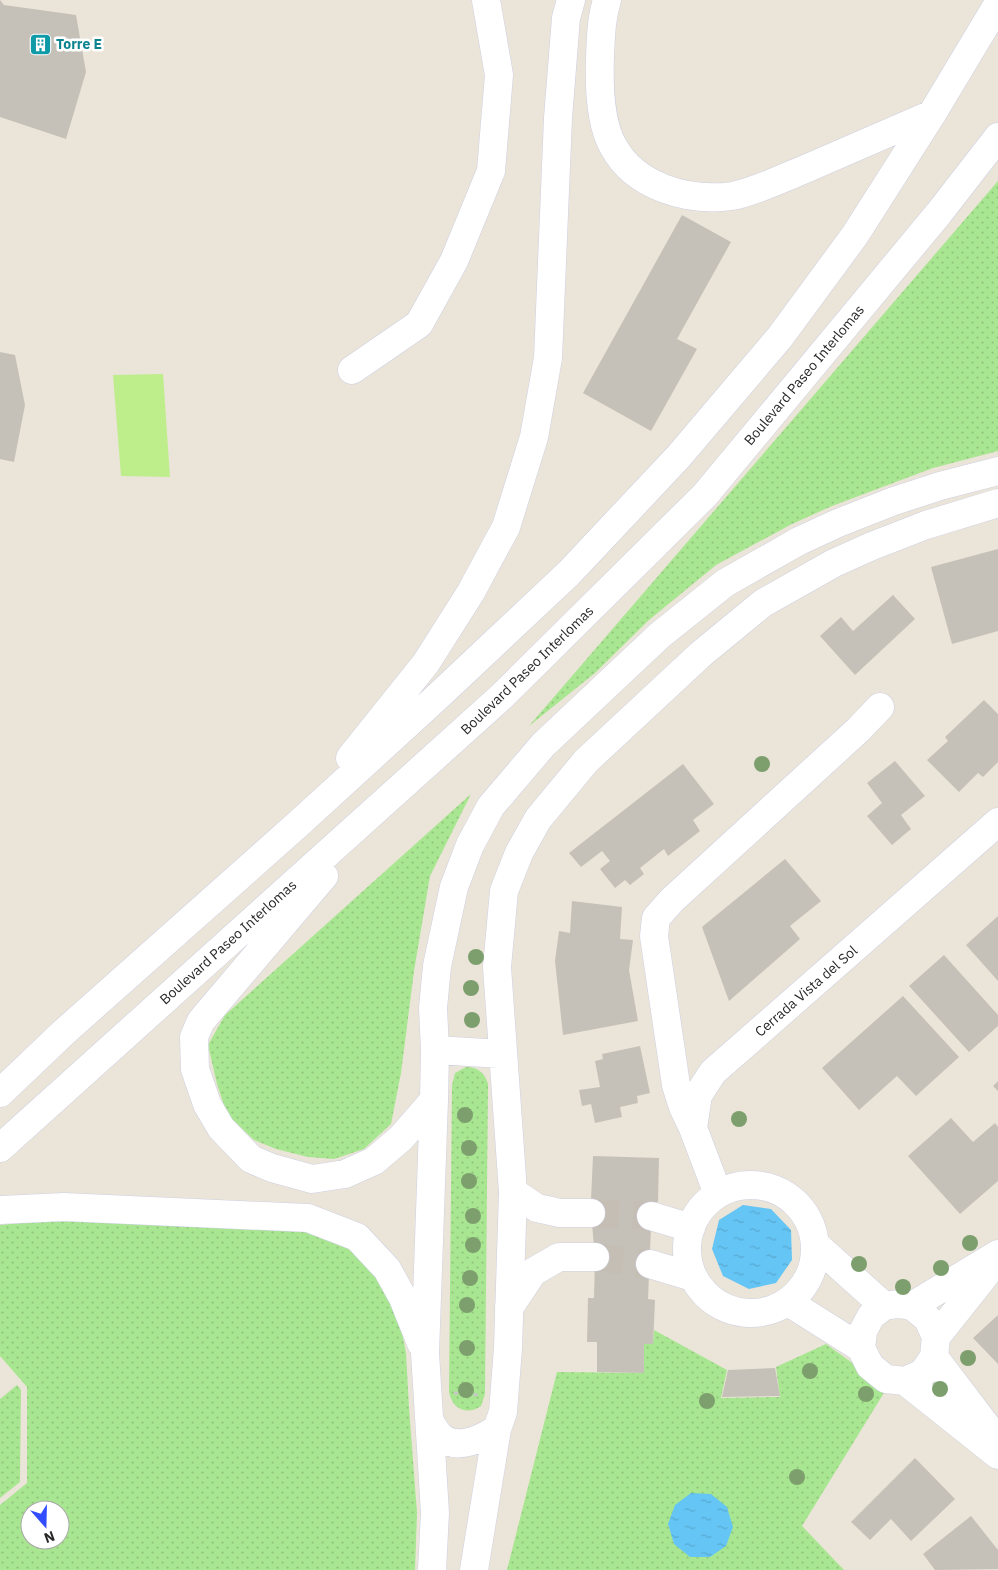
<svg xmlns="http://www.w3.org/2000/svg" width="998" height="1570" font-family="'IBM Plex Sans',sans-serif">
<defs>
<pattern id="grass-dots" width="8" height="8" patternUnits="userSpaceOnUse" patternTransform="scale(1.25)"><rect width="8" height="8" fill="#a9e691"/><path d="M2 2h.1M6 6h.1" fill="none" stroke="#91c57d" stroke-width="1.8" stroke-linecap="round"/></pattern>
<pattern id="water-ripples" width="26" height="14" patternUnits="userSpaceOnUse" patternTransform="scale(1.25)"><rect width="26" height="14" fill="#65c5f4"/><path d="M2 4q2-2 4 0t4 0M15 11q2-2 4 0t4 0" fill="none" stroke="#58a9d1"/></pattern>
</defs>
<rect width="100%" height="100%" fill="#ebe4d8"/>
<path fill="url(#grass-dots)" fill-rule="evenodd" d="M998,181v270l-65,17 -101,38 -42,19 -74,40 -67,55 -54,53 -66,53z
M471,794l-41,82 -16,95 -13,102 -10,51 -27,25 -30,10 -26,-2 -32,-8 -22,-9 -27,-26 -10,-30 -9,-39 17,-30z
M466,1067c12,0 19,6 22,17l-3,310 -4,12c-14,10 -29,3 -32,-14l3,-307 3,-12z
M67,1218l241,10 42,16 46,57 10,52 3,55 8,105 -2,57h-415v-65l27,-22v-96l-27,-31v-131zM30,1510h30v30h-30z
M654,1330l73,40 -6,28 59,-1 -4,-30 50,-23 61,44 -85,138 42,44h-337l50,-198 87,1v-29h9z
M17,1385l4,5 -1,92 -20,16v-99z"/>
<path fill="#beee8c" d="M163,374l7,103 -49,-1 -8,-101z"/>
<path fill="url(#water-ripples)" d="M743,1205l28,4 20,21 1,30 -16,23 -27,6 -26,-13 -11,-27 7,-29z
M691,1493l20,1 16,13 6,20 -7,19 -16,11h-20l-16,-13 -6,-20 7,-19z"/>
<path fill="#c6c1b8" d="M0,0l4,5 72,10 10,57 -20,67 -66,-22z
M682,215l49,27 -54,97 20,10 -46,82 -68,-38z
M0,352l15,3 10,50 -11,57 -14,-3z
M998,549v82l-46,13 -21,-77z
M893,595l22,24 -60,56 -35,-39 21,-19 12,14z
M984,700l14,14v48l-15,15 -5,-4 -19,19 -32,-32 21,-19 -3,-4z
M895,761l30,35 -24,19 10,14 -19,16 -25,-29 15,-13 -15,-20z
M683,764l31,40 -21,16 7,11 -32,25 -4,-7 -24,19 4,6 -14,11 -5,-5 -10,8 -15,-19 10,-8 -8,-10 -21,16 -12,-14z
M785,859l36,42 -31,25 10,13 -71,62 -27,-74z
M572,901l50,6 -2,32 13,1 -4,30 9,51 -75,14 -8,-74 4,-30 11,2z
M998,916v65l-32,-36z
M944,955l54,60v11l-29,26 -60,-66z
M903,996l56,61 -43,39 -19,-20 -38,34 -37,-42z
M640,1046l10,47 -13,3 1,7 -18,4 2,10 -27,6 -4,-19 -9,2 -3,-16 21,-3 -5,-26 8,-2 -1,-5z
M998,1081v10l-5,-5z
M951,1118l22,24 22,-19 3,4v54l-38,33 -52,-58z
M593,1156l66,2 -1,44h-6l-4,97 7,1 -2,44h-9v29l-47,-1v-30h-10l1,-44h6l1,-41 -4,-44 6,-13h-6z
M998,1315v49l-25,-26z
M775,1368l5,28 -58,1 6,-27z
M915,1458l40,41 -44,42 -20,-22 -21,21 -19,-18z
M971,1516l27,34v19l-63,1 -12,-16z"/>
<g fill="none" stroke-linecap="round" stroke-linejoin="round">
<path stroke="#c4beb5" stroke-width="28" stroke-dasharray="28 14" stroke-linecap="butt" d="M591,1213l60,3
M595,1257l55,7"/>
<defs>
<path id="street" d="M352,370l67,-46 35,-63 37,-90 8,-96 -13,-75
M693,1128l-10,-21 -7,-22 -22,-149 2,-18 16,-18 186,-170 22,-23
M687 1249a64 64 0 1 1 128 0a64 64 0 1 1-128 0Z
M513,1192l24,16 23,5h31
M718,1194l-25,-66 5,-33 15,-23 285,-250
M651,1216l40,12
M816,1245l68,61
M650,1264l43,13
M788,1302l73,46 9,18 16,13 19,2 18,-8 11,-16 2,-20 -8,-18 -16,-13 -14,-2 -14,2 -13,10 -8,15 -2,17
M912,1306l86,-52
M509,1308l24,-36 26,-15h36
M936,1337l58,-73
M934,1357l64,84
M905,1381l93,74"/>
<path id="secondary" d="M607,0c-6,19 -6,37 -7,56 -1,26 0,67 13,90 22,41 75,56 119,50 20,-3 51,-18 71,-26 43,-19 86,-37 129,-56
M350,758l76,-95 45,-71 35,-65 28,-90 14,-79 10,-240 8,-100 5,-18
M324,876l-123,145 -7,16 1,32 12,35 14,24 30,31 21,9 40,11 33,-5 29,-13 27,-23 33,-38
M435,1050l68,4
M0,1093l63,-60 234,-208 138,-126 134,-126 110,-117 101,-119 75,-102 77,-121 66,-110
M0,1148l501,-451 204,-202 234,-282 59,-76
M0,1210l64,-3 244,11 49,19 30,32 16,29 18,45
M430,1422c3,4 5,9 9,13 16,17 42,4 58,-6
M432,1570l3,-57 -10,-160 9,-253 1,-50 -2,-42 4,-42 17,-79 16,-42 21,-39 52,-61 117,-110 65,-52 74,-42 39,-18 56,-22 46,-15 58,-15
M474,1570l23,-141 6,-17 5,-64 5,-156 -16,-225 7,-76 15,-38 19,-34 48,-58 115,-107 62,-51 71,-40 38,-17 54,-21 72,-22"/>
</defs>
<use href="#street" stroke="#ced0e2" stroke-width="29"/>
<use href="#secondary" stroke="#ced0e2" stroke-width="29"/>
<path stroke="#c7c7c7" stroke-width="3" stroke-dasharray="4 2.5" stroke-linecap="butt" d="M454,1393l24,2"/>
<use href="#street" stroke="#fff" stroke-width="28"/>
<use href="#secondary" stroke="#fff" stroke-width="28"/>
</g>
<g fill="#7c9f6d">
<circle cx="762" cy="764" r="8"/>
<circle cx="476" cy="957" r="8"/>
<circle cx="471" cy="988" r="8"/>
<circle cx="472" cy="1020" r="8"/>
<circle cx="465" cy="1115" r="8"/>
<circle cx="739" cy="1119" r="8"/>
<circle cx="469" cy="1148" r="8"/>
<circle cx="469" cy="1181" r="8"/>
<circle cx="473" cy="1216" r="8"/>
<circle cx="970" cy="1243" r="8"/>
<circle cx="473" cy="1245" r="8"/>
<circle cx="859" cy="1264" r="8"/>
<circle cx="941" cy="1268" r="8"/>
<circle cx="470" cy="1278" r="8"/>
<circle cx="903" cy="1287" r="8"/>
<circle cx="467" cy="1305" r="8"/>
<circle cx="467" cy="1348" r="8"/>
<circle cx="968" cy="1358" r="8"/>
<circle cx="810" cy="1371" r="8"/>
<circle cx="940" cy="1389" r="8"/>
<circle cx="466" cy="1390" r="8"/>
<circle cx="866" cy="1394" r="8"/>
<circle cx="707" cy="1401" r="8"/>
<circle cx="797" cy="1477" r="8"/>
</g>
<defs>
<symbol id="building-square" viewBox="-11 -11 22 22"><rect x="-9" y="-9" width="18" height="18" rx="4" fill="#0f9aa8" stroke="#fff"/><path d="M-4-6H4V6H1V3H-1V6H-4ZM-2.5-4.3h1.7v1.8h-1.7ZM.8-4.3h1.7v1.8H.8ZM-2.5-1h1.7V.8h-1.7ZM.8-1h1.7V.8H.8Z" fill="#fff"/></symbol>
</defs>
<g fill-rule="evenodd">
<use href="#building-square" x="28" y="32" width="25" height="25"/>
</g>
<g text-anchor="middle" stroke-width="5" stroke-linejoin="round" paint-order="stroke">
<g font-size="14" font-weight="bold" fill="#0d838f" stroke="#fff" text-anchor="start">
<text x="56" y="49">Torre E</text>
</g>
<g font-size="14" fill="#282828" stroke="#fff">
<text transform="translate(804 375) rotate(-50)" y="5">Boulevard Paseo Interlomas</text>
<text transform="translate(527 670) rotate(-44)" y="5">Boulevard Paseo Interlomas</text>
<text transform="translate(228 942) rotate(-42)" y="5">Boulevard Paseo Interlomas</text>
<text transform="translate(806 991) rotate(-41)" y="5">Cerrada Vista del Sol</text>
</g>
</g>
<g transform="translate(45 1525) rotate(160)"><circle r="24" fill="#ffffff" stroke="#a9a9a9"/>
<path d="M0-4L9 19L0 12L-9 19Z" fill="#324cff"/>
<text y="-8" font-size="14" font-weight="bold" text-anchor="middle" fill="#282828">N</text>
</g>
</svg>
